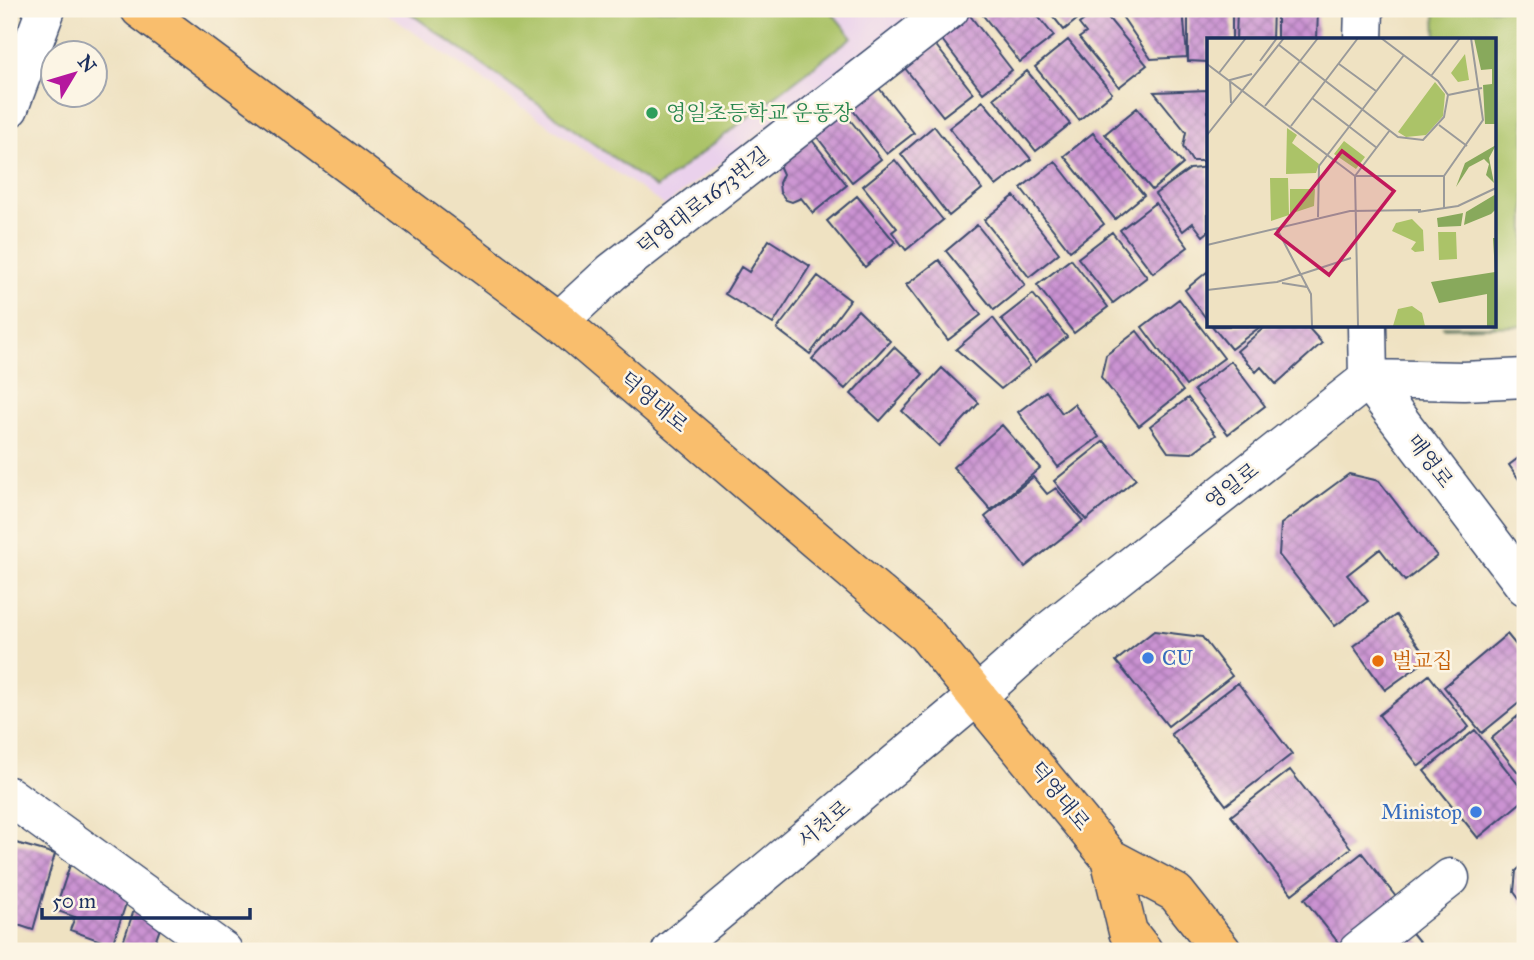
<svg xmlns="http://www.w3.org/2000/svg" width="1534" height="960" font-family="'IM FELL Great Primer','Noto Serif KR',serif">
<defs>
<pattern id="building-cross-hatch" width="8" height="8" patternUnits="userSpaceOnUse" patternTransform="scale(1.75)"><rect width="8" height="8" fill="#cb93d2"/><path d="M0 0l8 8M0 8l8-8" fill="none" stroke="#a478ae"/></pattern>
</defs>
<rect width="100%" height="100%" fill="#fcf5e5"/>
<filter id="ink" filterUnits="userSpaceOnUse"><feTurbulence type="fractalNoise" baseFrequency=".0143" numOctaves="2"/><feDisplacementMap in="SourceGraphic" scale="14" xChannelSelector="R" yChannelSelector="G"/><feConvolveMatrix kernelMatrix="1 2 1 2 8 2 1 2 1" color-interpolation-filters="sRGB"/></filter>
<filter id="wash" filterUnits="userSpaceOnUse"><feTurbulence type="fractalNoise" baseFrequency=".00686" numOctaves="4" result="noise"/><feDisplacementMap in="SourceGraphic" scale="28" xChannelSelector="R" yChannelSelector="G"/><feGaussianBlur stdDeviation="1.57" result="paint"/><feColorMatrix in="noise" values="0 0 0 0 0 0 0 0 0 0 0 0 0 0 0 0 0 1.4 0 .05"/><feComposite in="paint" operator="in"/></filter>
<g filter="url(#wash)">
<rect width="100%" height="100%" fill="#efe2c2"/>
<path fill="#ead1ec" d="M380,9h540l-255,197z"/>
<path fill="#abc368" stroke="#637963" stroke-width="2" d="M404,9h425l23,28 -196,151z
M1435,9h90v317l-81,2 -1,-2h51v-286h-58z"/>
<g id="blocks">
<path fill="url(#building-cross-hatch)" d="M978,9h54l22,27 -34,26z
M1047,9h43l-26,21z
M1098,9h3l46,56 -28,22 -40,-49 7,-5 -7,-9z
M1117,9h66l4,48 -36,2z
M1188,9h44v31h-24v22l-20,-1z
M1237,9h36l-1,31h-36z
M1277,9h41l-1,31h-40z
M968,13l44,57 -29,23 -44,-57z
M1068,40l44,53 -33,27 -44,-53z
M934,43l39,50 -30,23 -39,-49z
M1027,71l43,53 -34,27 -42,-53z
M875,83l39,50 -27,21 -39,-50z
M1208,90v71h-16l-9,-14 3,-15 -32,-40z
M983,101l48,58 -35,27 -47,-58z
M1137,108l46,56 -31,26 -47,-56z
M843,111l38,48 -29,23 -38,-49z
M934,126l48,63 -33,27 -48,-62z
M1093,133l51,62 -29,24 -51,-63z
M808,135l39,50 -34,28 -12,-15 -9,4 -6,-2 -6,-8 -1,-9 4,-9 -6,-13z
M895,160l48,60 -37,30 -14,-18 5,-4 -34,-42z
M1055,161l49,63 -34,27 -49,-63z
M1208,167v65l-5,4 -10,-13 -10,8 -28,-37 35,-25z
M857,196l38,46 -30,25 -38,-46z
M1014,196l45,57 -30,24 -45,-57z
M1155,203l33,44 -35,26 -33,-43z
M977,225l48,60 -31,25 -48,-59z
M1112,232l35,45 -34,26 -35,-45z
M769,240l41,26 -37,58 -48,-30 16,-27 8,5z
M1071,259l37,48 -34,26 -37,-48z
M939,260l42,55 -33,25 -42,-55z
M1208,271v50l-23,-31z
M818,276l32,24 -40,54 -33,-25z
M1033,294l34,43 -32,25 -34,-43z
M1179,299l45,59 -38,28 -44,-59z
M858,310l32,31 -45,48 -33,-30z
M993,318l37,48 -29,23 -45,-40z
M1212,326h49l-30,23z
M1266,326h41l15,17 -46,41 -15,-17 -5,5 -19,-21z
M1137,331l46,60 -44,35 -38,-49 5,-22z
M894,347l29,27 -43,47 -29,-27z
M1231,361l34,45 -37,28 -34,-44z
M942,368l37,35 -40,43 -37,-35z
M1046,391l16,22 12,-9 25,33 -41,30 -40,-55z
M1188,398l28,37 -24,18 -24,-1 -18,-26z
M1002,425l38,43 -49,42 -38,-43z
M1104,441l32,38 -50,41 -32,-39z
M1525,453v35l-16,-23z
M1349,474l30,7 58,75 -32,25 -25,-32 -33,26 21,26 -33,25 -56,-71 2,-31z
M1033,477l14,17 9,-6 27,33 -58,46 -40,-50z
M1396,615l32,44 -43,31 -32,-44z
M1154,631l48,6 30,39 -64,50 -52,-65z
M1507,634l18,22v42l-43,35 -38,-46z
M1429,675l40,52 -50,39 -40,-51z
M1238,683l54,71 -66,51 -55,-71z
M1525,710v71l-34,-42z
M1475,730l50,63v6l-47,39 -54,-67z
M1290,770l61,78 -59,46 -61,-78z
M9,841l46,13 -22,76 -24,-8z
M1362,853l41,53 -58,45 -41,-52z
M1525,863v44l-11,-15 2,-21z
M70,865l62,21 -20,59 -42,-15 5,-13 -20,-7z
M134,910l29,10 -11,31h-32z
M1408,928l19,23h-48z"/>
</g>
</g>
<g filter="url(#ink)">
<use href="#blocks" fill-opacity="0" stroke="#3b4a6d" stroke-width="2"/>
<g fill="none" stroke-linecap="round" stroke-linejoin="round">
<defs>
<path id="minor" d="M1363,40l1,-31
M9,108l37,-99
M559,321l53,-49 338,-263
M1367,326l1,53 157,207
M9,796l214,155
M671,951l306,-255 76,-68 315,-249 96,2 61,-3
M1358,951l92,-73"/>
<path id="major" d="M140,9l419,312 367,313 184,224 66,35 46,58
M1110,858l18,74 15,19"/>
</defs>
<use href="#minor" stroke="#3b4a6d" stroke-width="41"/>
<use href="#major" stroke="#3b4a6d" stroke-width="41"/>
<use href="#minor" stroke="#fff" stroke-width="38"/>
<use href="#major" stroke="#f9be6d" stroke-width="38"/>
</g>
</g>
<circle fill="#2e9e5b" stroke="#fcf5e5" stroke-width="2.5" cx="652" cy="113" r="7"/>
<g fill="#3f7fe0" stroke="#fcf5e5" stroke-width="2.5">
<circle cx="1148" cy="658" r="7"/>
<circle cx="1476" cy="812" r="7"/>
</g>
<circle fill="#e8710a" stroke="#fcf5e5" stroke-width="2.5" cx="1378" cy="661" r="7"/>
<g text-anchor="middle" stroke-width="5" stroke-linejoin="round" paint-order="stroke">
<g font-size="21" fill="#27864d" stroke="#fcf5e5" text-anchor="start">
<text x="666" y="120">영일초등학교 운동장</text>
</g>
<g font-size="21" fill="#1b2f5e" stroke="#fcf5e5">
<text transform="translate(703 201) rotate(-38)" y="7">덕영대로1673번길</text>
<text transform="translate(654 402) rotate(40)" y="7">덕영대로</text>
<text transform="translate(1430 461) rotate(53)" y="7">매영로</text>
<text transform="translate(1232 486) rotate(-38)" y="7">영일로</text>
<text transform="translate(1060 796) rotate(51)" y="7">덕영대로</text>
<text transform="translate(824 824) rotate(-40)" y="7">서천로</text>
</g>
<g font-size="21" fill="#366cbe" stroke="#fcf5e5" text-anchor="start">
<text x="1162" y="665">CU</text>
<text x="1462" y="819" text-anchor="end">Ministop</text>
</g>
<g font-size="21" fill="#c56008" stroke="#fcf5e5" text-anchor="start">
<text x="1392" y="668">벌교집</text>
</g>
</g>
<g transform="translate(1207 38)">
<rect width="289" height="289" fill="#efe2c2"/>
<path d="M258,16l4,26 -11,2 -7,-9zM228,44l10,12 -2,22 -17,19 -20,2 -8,-5zM80,90l10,7 -5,8 27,21 -3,9 -30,1zM63,140h18l1,37 -18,6zM205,181l11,11 1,21 -9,1 -4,-3 5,-7 -24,-11 4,-8z" fill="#abc368"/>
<path d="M267,0h22v86h-11l-2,-39 9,-1v-15l-11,1zM289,107l-7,13 5,25 -8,-8 3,-11 -5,-5 -15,8 -13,20 9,-24zM289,156v15l-5,5 -27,11 2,-13zM256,175l-2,13 -23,1 -1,-9zM286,200h3v88h-9v-32l-48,9 -8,-21 64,-10z" fill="#88a95c"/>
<path d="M137,103l21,16 -9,12 -22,-15zM83,151h25l-1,17 -24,8zM231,194h18l1,27 -18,1zM205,268l10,7 3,13h-32l5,-17z" fill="#abc368"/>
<path fill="none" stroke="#9a9a9a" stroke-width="2" d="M72,7l119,92 25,3 21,-23 4,-22 -10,-14 -57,-43M53,23l17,-23M0,26l148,112h89M132,26l37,27M12,35l27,-35M224,38l29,-38M241,57l34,-7M105,60l65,50M24,65l-1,-23 22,-6M58,68l53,-68M232,87l28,21M84,88l67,-88M0,97l77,-97M237,170v-32l39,-56 -12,-82M211,174l40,-6 38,-18M111,179l1,-51 85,-111M70,191l34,65 1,32M0,207l143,-34 71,-1M75,245l25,4M0,252l70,-8 74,-24M151,288l-3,-150 35,-46"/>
<path fill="#c2185b" fill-opacity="0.15" stroke="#c2185b" stroke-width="3.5" d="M135,113l52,40 -65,84 -53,-41z"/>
<rect width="289" height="289" fill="none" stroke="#1b2f5e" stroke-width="3.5"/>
</g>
<rect width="1534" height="960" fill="none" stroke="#fcf5e5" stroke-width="35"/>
<g transform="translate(74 74) rotate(52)"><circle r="33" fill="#fcf5e5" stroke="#a2a6af" stroke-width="2"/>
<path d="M0-5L12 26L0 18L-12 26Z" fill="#b5179e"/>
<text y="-10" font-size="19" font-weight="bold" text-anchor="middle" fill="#1b2f5e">N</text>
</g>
<path d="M42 908v10h208v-10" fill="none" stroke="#1b2f5e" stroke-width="3.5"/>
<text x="52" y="908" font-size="21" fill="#1b2f5e" stroke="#fcf5e5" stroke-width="5" paint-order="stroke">50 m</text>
</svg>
